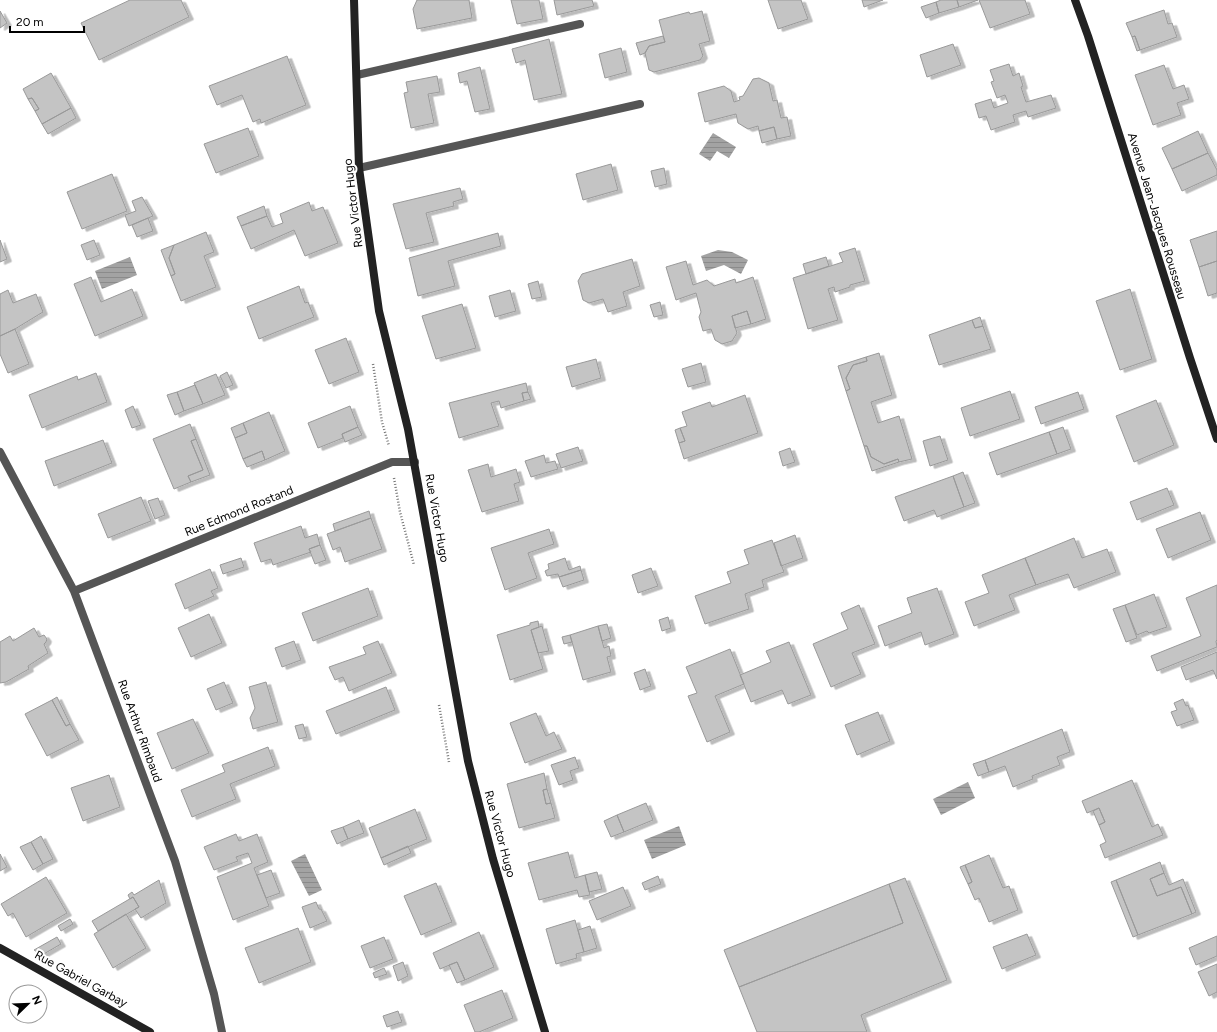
<svg xmlns="http://www.w3.org/2000/svg" width="1217" height="1032" font-family="Figtree,sans-serif">
<defs>
<pattern id="water-rules" width="6" height="5" patternUnits="userSpaceOnUse"><rect width="6" height="5" fill="#a3a3a3"/><path d="M0 2.5h6" fill="none" stroke="#8b8b8b"/></pattern>
<filter id="shadow"><feDropShadow dx="4.5" dy="2.5" stdDeviation="0" flood-color="#0004"/></filter>
</defs>
<rect width="100%" height="100%" fill="#fff"/>
<path fill="url(#water-rules)" d="M713,133l23,14 -7,11 -12,-7 -7,10 -11,-7z
M718,250l14,2 16,8 -7,14 -17,-9 -18,6 -5,-15z
M130,257l7,18 -35,14 -7,-18z
M968,782l7,16 -34,17 -8,-16z
M679,826l7,19 -34,14 -8,-19z
M305,854l17,36 -13,6 -18,-35z"/>
<path fill="#c4c4c4" stroke="#999" filter="url(#shadow)" d="M130,0h51l8,17 -90,43 -18,-37z
M417,0h52l3,18 -55,11 -4,-20z
M511,0h28l4,19 -26,5z
M554,0h38l2,6 -37,9z
M768,0h33l7,19 -30,10z
M862,0h21l-19,7z
M941,0h16l2,7 -20,6 -3,-11z
M957,0h21l-19,7z
M979,0h46l5,14 -40,14z
M936,2l3,11 -13,5 -5,-11z
M1164,10l4,14 4,-1 5,14 -37,13 -5,-14 -3,1 -6,-14z
M0,11l7,12 -7,5z
M702,11l8,30 -11,3 4,12 -3,4 -46,12 -5,-2 -4,-17 4,-7 16,-4 -6,-22 30,-8 1,2z
M663,36l2,6 -16,4 -4,7 -5,2 -4,-12z
M1135,36l5,14 -3,1 -5,-14z
M549,39l13,55 -28,6 -9,-40 -9,3 -4,-14z
M953,44l8,21 -34,12 -7,-22z
M621,48l6,24 -22,6 -6,-24z
M287,56l19,49 -45,18 -1,-4 -7,3 -11,-27 -25,10 -8,-19z
M1009,64l4,12 6,-3 4,13 -2,1 5,15 25,-7 5,13 -28,9 -2,-6 -13,4 2,7 -24,8 -5,-14 -7,2 -4,-14 16,-5 3,9 14,-5 -3,-8 -8,3 -6,-16 3,-1 -4,-11z
M1164,65l9,24 11,-4 5,14 -12,4 4,12 -28,10 -18,-50z
M480,67l10,42 -15,3 -8,-31 -7,2 -2,-10z
M51,73l20,35 -29,16 -7,-13 4,-2 -7,-11 -4,1 -5,-10z
M437,76l3,16 -12,2 6,29 -23,5 -7,-35 4,-1 -2,-10z
M759,78l10,5 4,18 4,-1 4,18 6,-1 4,19 -14,3 -3,-12 -15,4 -1,-5 -10,3 -10,-6 -2,-9 -31,8 -7,-29 26,-7 7,5 3,11 6,-2 -1,-3 4,-1 10,-17z
M32,98l7,11 -4,2 -7,-12z
M71,108l5,10 -28,16 -6,-10z
M774,127l3,12 -15,4 -3,-12z
M248,128l11,28 -43,17 -12,-29z
M1198,131l10,22 -36,16 -10,-21z
M1208,153l9,17v5l-35,16 -10,-22z
M611,164l7,26 -35,10 -7,-26z
M664,168l3,16 -12,3 -4,-16z
M112,174l15,37 -45,18 -15,-37z
M460,188l3,11 -10,3 1,4 -28,7 8,29 -28,7 -13,-45z
M142,197l11,19 -24,10 -4,-11 11,-4 -4,-10z
M309,202l3,9 11,-4 15,36 -33,13 -11,-26 -43,19 -10,-23 26,-10 5,11 11,-4 -3,-9z
M264,206l3,10 -26,10 -4,-9z
M148,218l5,13 -16,6 -5,-12z
M1217,231v30l-18,6 -9,-27z
M206,232l8,20 -10,4 12,31 -35,14 -10,-25 4,-2 -6,-16 5,-13z
M498,233l3,13 -53,15 7,25 -37,10 -9,-38z
M0,240l7,19 -7,3z
M94,240l6,15 -13,5 -6,-15z
M174,245l-5,13 6,16 -4,2 -10,-26z
M855,248l10,33 -15,4v2l-15,5 -1,-5 -6,2 10,31 -30,9 -15,-51 50,-16 -4,-9z
M826,257l3,9 -23,8 -3,-10z
M632,259l8,27 -17,6 4,14 -19,6 -5,-13 -14,4 -6,-3 -5,-19 4,-7z
M686,261l7,24 14,-5 7,6 21,-7 1,4 17,-6 13,42 -15,5 -4,-13 -15,5 5,17 -5,8 -10,3 -7,-4 -4,-11 -8,2 -4,-14 2,-5 -5,-19 -20,7 -10,-33z
M1217,261v32l-9,3 -9,-29z
M91,277l10,25 31,-13 11,27 -48,20 -21,-52z
M538,281l4,16 -10,2 -4,-15z
M299,286l6,17 3,-1 6,15 -55,22 -12,-32z
M1130,289l22,70 -32,11 -24,-69z
M8,290l5,13 23,-9 7,18 -28,17 -15,7v-42z
M510,290l6,21 -21,6 -6,-21z
M660,302l3,13 -9,2 -4,-12z
M462,304l14,44 -40,11 -14,-43z
M747,311l4,13 -16,4 -3,-12z
M980,317l3,9 -8,2 -3,-8z
M972,320l3,8 8,-2 8,23 -52,16 -10,-30z
M15,329l14,35 -21,9 -8,-19v-18z
M346,338l13,34 -30,12 -14,-34z
M879,353l13,42 -21,7 7,21 21,-7 13,43 -13,3 -1,-3 -14,5 -13,-7 -4,-11h-3l-18,-55 4,-2 -4,-11 7,-13 14,-4 -1,-4z
M866,357l1,4 -14,4 -7,13 4,11 -4,2 -8,-25z
M596,359l5,19 -29,9 -6,-20z
M701,363l5,19 -18,5 -6,-18z
M227,372l6,13 -7,3 -6,-12z
M96,373l11,29 -65,26 -13,-33 48,-19 1,4z
M216,374l9,21 -22,9 -9,-21z
M526,383l2,9 -6,1 2,8 -23,7 -2,-7 -8,2 8,23 -40,12 -10,-35z
M195,385l8,19 -19,7 -7,-19z
M1010,391l10,28 -50,17 -9,-28z
M177,392l7,19 -9,4 -8,-20z
M528,392l3,7 -7,2 -2,-8z
M1078,392l6,17 -43,15 -6,-17z
M745,395l13,38 -74,26 -5,-16 6,-2 -5,-13 7,-2 -5,-14 28,-10 2,5z
M1156,400l18,45 -40,17 -18,-46z
M133,406l8,19 -9,3 -7,-18z
M350,406l8,21 -16,7 1,4 -25,10 -10,-25z
M269,412l16,39 -20,9 -3,-9 -19,8 -8,-21 12,-5 -4,-10z
M243,423l4,10 -12,5 -4,-10z
M190,424l6,15 -5,2 12,29 -15,6 3,6 -17,7 -21,-50z
M358,427l4,8 -17,7 -3,-8z
M1063,427l8,22 -14,5 -8,-22z
M680,428l5,13 -6,2 -4,-13z
M1049,432l8,22 -60,21 -8,-22z
M940,436l8,24 -18,6 -7,-25z
M196,439l14,36 -19,7 -3,-6 15,-6 -12,-29z
M103,440l9,23 -58,23 -9,-25z
M864,446h3l4,11 13,7 14,-5 1,3 -27,9z
M578,447l5,14 -22,7 -5,-14z
M790,448l5,14 -12,4 -4,-14z
M262,451l3,9 -18,7 -4,-8z
M544,455l2,8 9,-2 3,8 -27,8 -6,-16z
M488,464l3,13 25,-8 4,13 -6,2 5,17 -37,11 -14,-42z
M963,472l12,31 -11,4 -11,-31z
M953,476l11,31 -27,10 -3,-7 -30,11 -9,-24z
M1167,488l7,17 -37,15 -7,-18z
M141,497l10,24 -43,17 -10,-24z
M158,498l7,17 -10,4 -7,-18z
M369,511l2,7 -36,13 -2,-7z
M1200,512l11,28 -43,18 -12,-29z
M371,518l11,31 -37,13 -5,-15 -7,3 -6,-16z
M301,526l4,12 12,-4 3,11 -11,4 2,3 -38,13 -2,-6 -10,3 -7,-19z
M549,529l5,15 -26,9 9,25 -32,12 -14,-42z
M795,535l8,23 -22,8 -7,-23z
M1074,538l8,20 25,-9 9,23 -42,16 -6,-14 -32,11 -11,-27z
M772,540l12,32 -22,8 2,7 -19,7 4,15 -44,15 -10,-28 36,-13 -4,-11 22,-8 -5,-14z
M320,545l6,15 -11,4 -6,-15z
M241,558l3,9 -21,7 -3,-9z
M565,558l4,12 11,-4 1,4 -22,7 -1,-3 -11,2 -2,-5 4,-2 -1,-5z
M1025,558l11,27 -27,10 6,15 -41,16 -9,-24 24,-9 -7,-18z
M651,568l7,18 -20,7 -6,-18z
M210,569l8,19 -7,3 3,5 -29,13 -10,-25z
M581,570l3,10 -21,7 -4,-10z
M1217,585v55l-1,1 1,6 -60,24 -6,-15 50,-20 -15,-38z
M368,588l10,28 -65,25 -11,-28z
M937,588l17,46 -29,11 -4,-13 -36,14 -7,-20 34,-13 -5,-15z
M1154,594l13,33 -18,6 -2,-2 -10,4 -12,-30z
M859,605l16,39 -23,9 9,21 -30,13 -18,-43 35,-15 -7,-16z
M1125,605l12,33 -11,4 -13,-33z
M209,614l13,29 -31,14 -13,-29z
M668,617l3,11 -9,3 -3,-11z
M538,621l1,6 -8,3 12,39 -33,11 -13,-45 33,-10v-2z
M607,624l4,14 -9,3 -4,-15z
M542,626l7,25 -11,2 -7,-23z
M598,626l6,22 5,-2 2,10 -4,1 4,15 -28,8 -13,-45z
M34,628l5,9 5,-2 3,4 -1,3 -2,2 4,9 -20,13 1,3 -23,13 -6,1v-41l10,-6 3,5z
M570,635l2,7 -8,2 -2,-7z
M294,641l7,19 -19,7 -7,-19z
M378,641l14,32 -43,18 -6,-14 -8,3 -6,-13 37,-13 -3,-7z
M789,642l22,53 -23,9 -6,-14 -31,12 -11,-27 31,-13 -5,-11z
M730,649l14,35 -29,12 15,36 -23,10 -19,-46 9,-3 -11,-26z
M1217,652v27l-4,-9 -27,10 -5,-13z
M645,669l6,17 -11,4 -6,-17z
M224,682l9,21 -17,7 -9,-21z
M266,682l12,40 -25,7 -3,-11 5,-10 -6,-21z
M386,687l9,23 -59,24 -10,-23z
M57,697l13,27 -4,2 -14,-26z
M1183,699l3,7 2,-1 6,15 -17,6 -6,-14 6,-2 -3,-7z
M52,700l14,26 4,-2 9,16 -32,16 -22,-42z
M878,712l12,29 -33,14 -12,-30z
M536,713l10,23 8,-4 8,17 -37,14 -15,-40z
M193,719l16,34 -37,16 -15,-36z
M303,724l4,13 -8,2 -4,-13z
M1062,729l8,23 -13,5 3,8 -28,11 1,3 -20,8 -8,-21 -16,6 -4,-12z
M268,747l7,19 -45,18 6,15 -44,18 -11,-27 44,-18 -3,-7z
M575,757l4,11 -9,3 3,9 -14,5 -8,-20z
M985,760l4,12 -11,4 -5,-12z
M544,773l3,16 -4,1 3,14 5,-1 4,15 -36,10 -12,-44z
M109,775l11,32 -37,14 -12,-33z
M1132,780l20,47 6,-3 5,11 -58,23 -5,-13 6,-3 -7,-17 6,-3 -6,-14 -12,5 -5,-12z
M547,789l4,14 -5,1 -3,-14z
M646,803l7,17 -29,12 -7,-17z
M1099,808l6,14 -6,3 -6,-14z
M415,809l12,30 -46,19 -12,-30z
M617,815l7,17 -13,5 -7,-16z
M359,820l5,13 -16,6 -5,-12z
M343,827l5,12 -11,5 -6,-13z
M236,834l3,7 18,-7 11,28 -14,6 15,38 -36,14 -16,-43 35,-14 -4,-10 -12,4 2,4 -24,9 -10,-23z
M41,836l12,23 -10,5 -12,-22z
M31,842l12,22 -10,6 -13,-23z
M408,846l3,7 -27,12 -3,-7z
M568,852l7,26 10,-3 5,20 -11,2 -2,-7 -38,10 -11,-37z
M0,854l7,13 -7,4z
M989,855l14,33 6,-2 9,24 -29,12 -10,-24 -4,2 -7,-16 4,-2 -7,-17z
M1160,862l4,11 -14,6 7,17 24,-9 11,27 -54,21 -22,-55z
M965,865l7,17 -4,2 -8,-17z
M271,870l9,23 -14,5 -9,-23z
M597,872l5,17 -13,3 -4,-17z
M1164,873l5,12 14,-6 13,33 -4,2 -11,-27 -24,9 -7,-17z
M658,876l3,8 -16,6 -3,-7z
M46,877l21,36 -41,24 -13,-24 -5,3 -7,-12z
M905,878l42,102 -86,35 6,17h-110l-18,-45 164,-64 -14,-39z
M159,880l7,23 -25,15 -6,-9 4,-2 -6,-10 -3,2 -2,-4 4,-3 2,3z
M1116,880l22,55 -5,2 -22,-55z
M436,883l16,39 -31,13 -17,-39z
M889,884l14,39 -164,64 -15,-37z
M623,887l8,19 -34,14 -8,-19z
M133,897l6,10 -41,24 -6,-10z
M316,902l3,7h2l6,12 -17,7 -8,-21z
M126,914l20,34 -33,20 -19,-34z
M70,919l3,5 -12,7 -3,-5z
M575,920l9,32 -8,2 1,4 -21,6 -10,-35z
M590,926l7,22 -13,4 -6,-22z
M298,928l13,34 -52,21 -14,-35z
M479,932l15,35 -29,13 -8,-18 -17,7 -7,-16z
M1027,934l9,21 -34,14 -9,-22z
M1217,936v20l-21,9 -7,-17z
M57,937l4,7 -19,11 -8,-5z
M384,937l9,22 -23,9 -9,-22z
M403,962l5,14 -10,5 -5,-15z
M457,962l8,18 -8,3 -8,-18z
M1217,964v28l-8,4 -11,-24z
M384,968l3,6 -12,4 -2,-5z
M502,990l11,28 -34,14h-4l-11,-27z
M398,1011l4,11 -15,5 -4,-11z"/>
<g fill="none" stroke-linecap="round" stroke-linejoin="round">
<path stroke="#777" stroke-width="2.5" stroke-dasharray="1 2" stroke-linecap="butt" d="M373,364l9,58 7,24
M394,478l6,34 14,53
M439,705l10,57"/>
<path stroke="#555" stroke-width="8" d="M357,75l223,-51
M359,168l281,-64"/>
<path stroke="#555" stroke-width="8" d="M0,452l74,139 101,270 39,133 8,38
M74,591l318,-129h23"/>
<path stroke="#222" stroke-width="8" d="M354,0l5,168 20,143 29,118 60,332 25,98 52,173
M1075,0l13,36 102,322 27,81
M0,948l150,84"/>
</g>
<g text-anchor="middle" stroke-width="4" stroke-linejoin="round" paint-order="stroke">
<g font-size="12" fill="#000" stroke="#fff">
<text transform="translate(353 203) rotate(-97)" y="4">Rue Victor Hugo</text>
<text transform="translate(1157 216) rotate(73)" y="4">Avenue Jean-Jacques Rousseau</text>
<text transform="translate(239 511) rotate(-22)" y="4">Rue Edmond Rostand</text>
<text transform="translate(437 518) rotate(80)" y="4">Rue Victor Hugo</text>
<text transform="translate(140 731) rotate(70)" y="4">Rue Arthur Rimbaud</text>
<text transform="translate(500 834) rotate(75)" y="4">Rue Victor Hugo</text>
<text transform="translate(81 979) rotate(29)" y="4">Rue Gabriel Garbay</text>
</g>
</g>
<g transform="translate(28 1004) rotate(67)"><circle r="19" fill="#ffffff" stroke="#999999"/>
<path d="M0-3L7 15L0 10L-7 15Z" fill="#000000"/>
<text y="-6" font-size="11" font-weight="bold" text-anchor="middle" fill="#000000">N</text>
</g>
<path d="M10 26v6h74v-6" fill="none" stroke="#000000" stroke-width="2"/>
<text x="16" y="26" font-size="12" fill="#000000" stroke="#ffffff" stroke-width="3" paint-order="stroke">20 m</text>
</svg>
